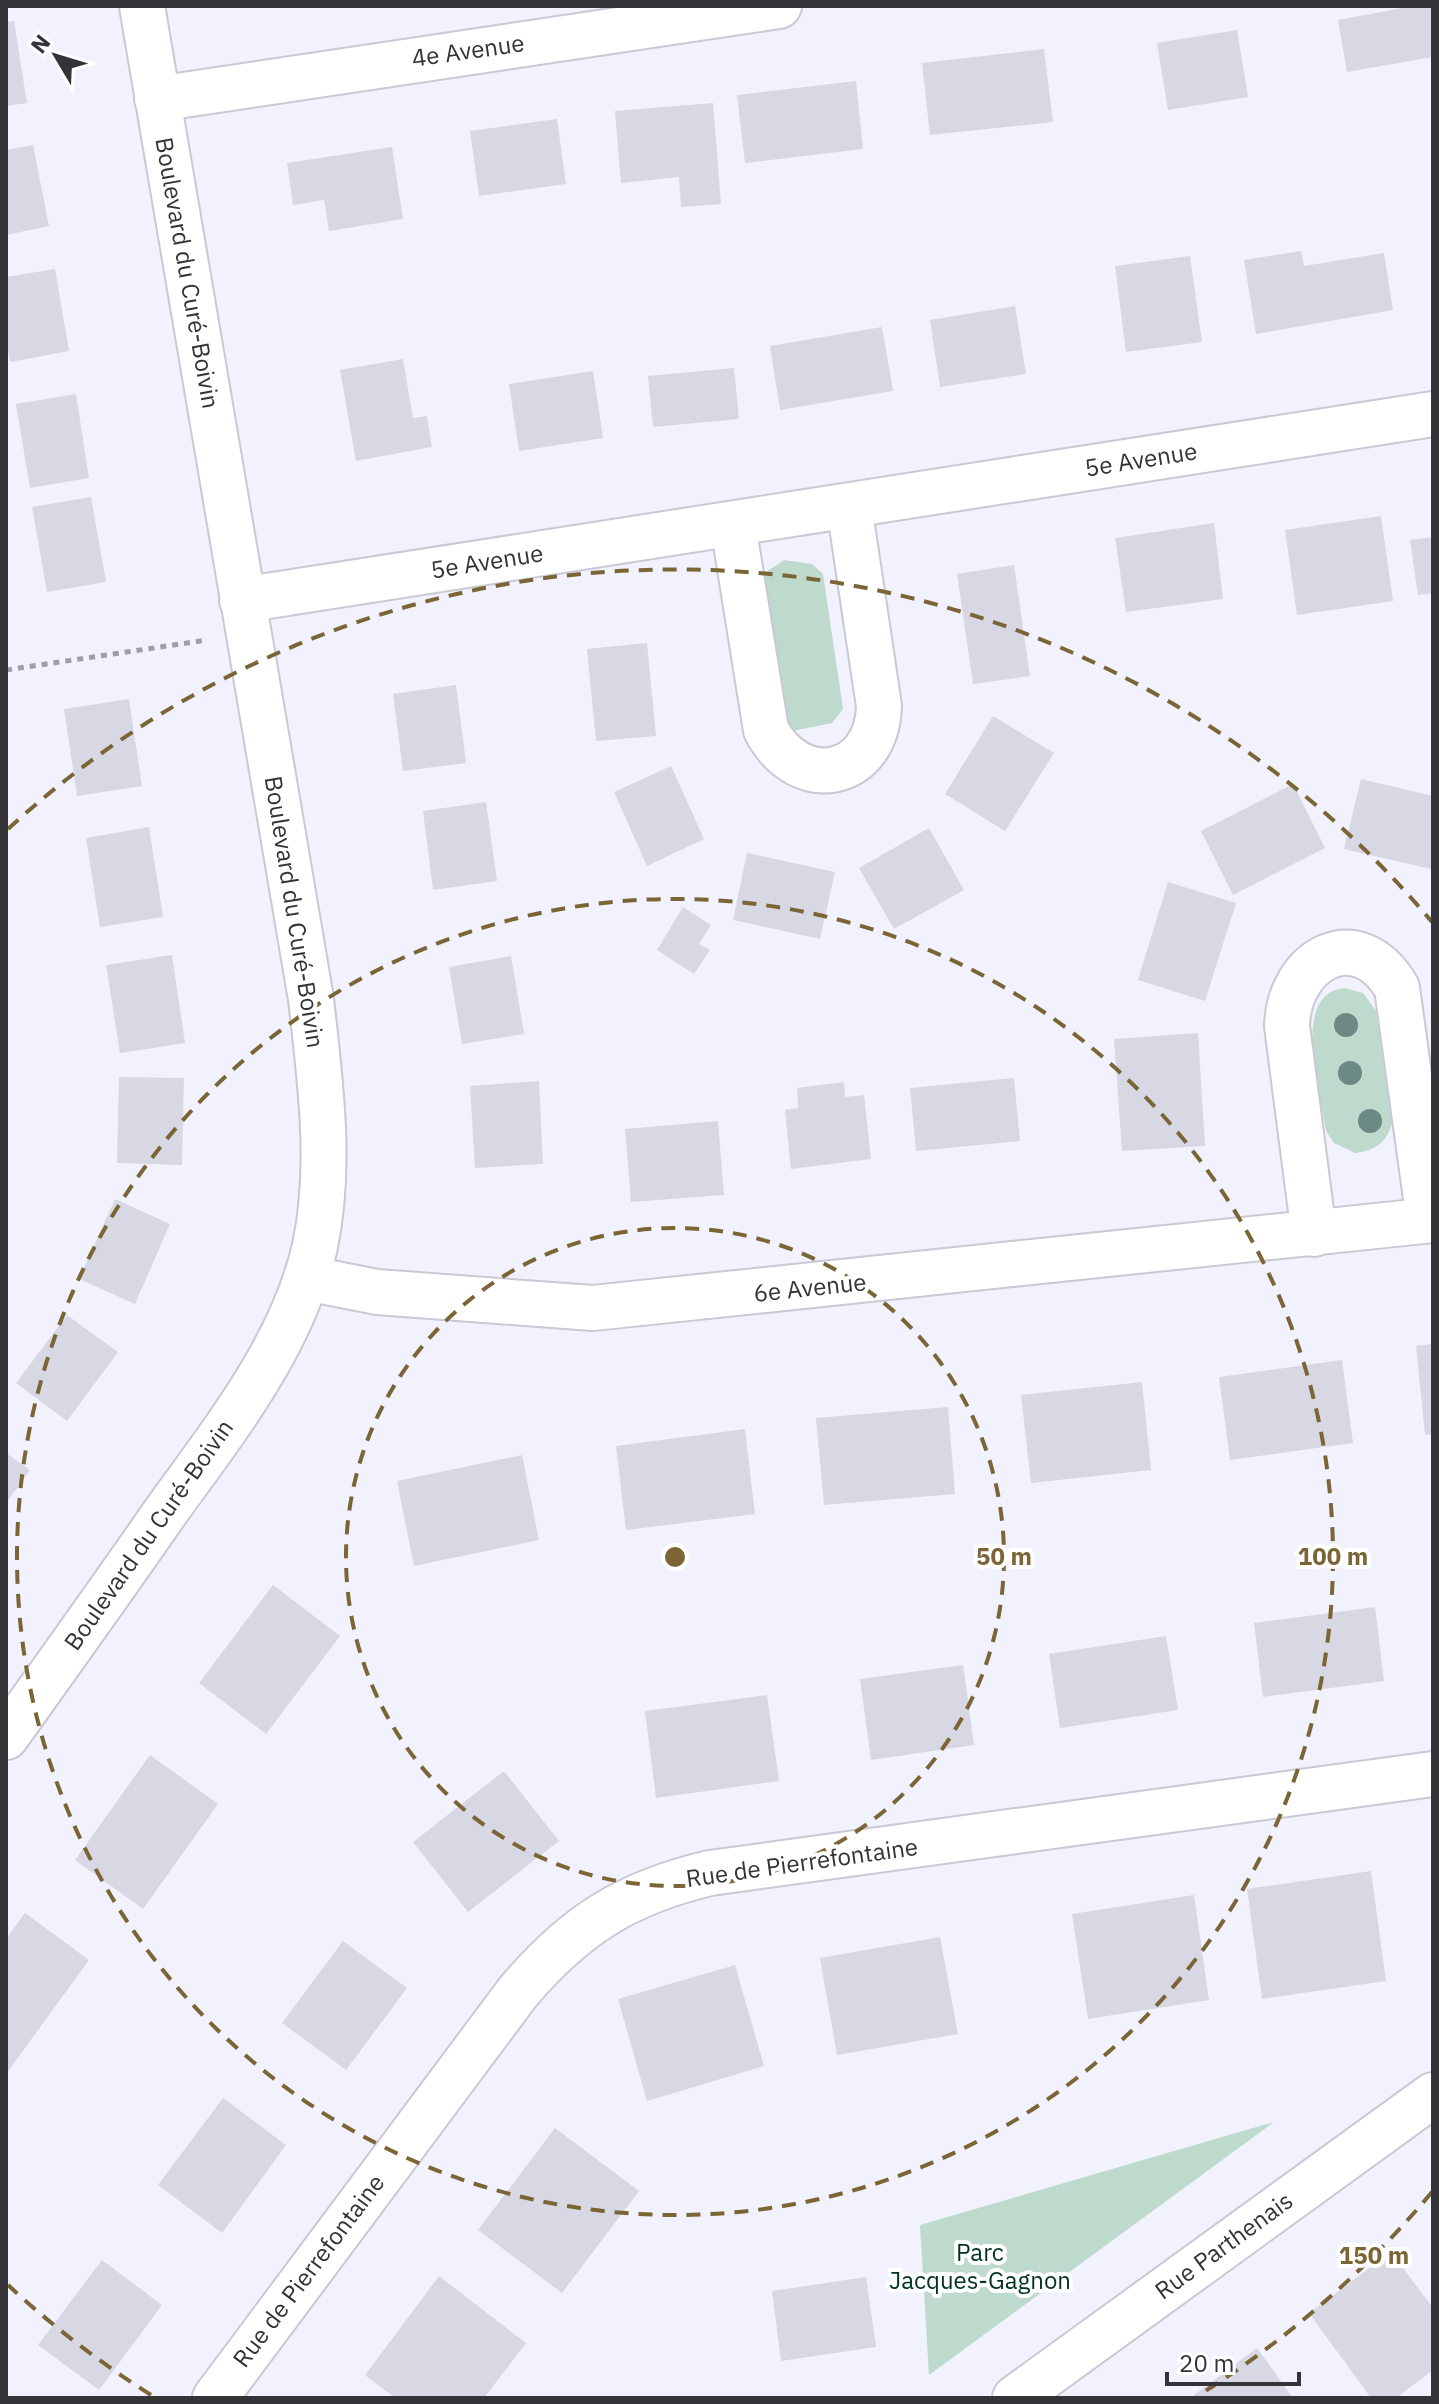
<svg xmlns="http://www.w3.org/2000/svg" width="1439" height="2404" font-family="'IBM Plex Sans',sans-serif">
<rect width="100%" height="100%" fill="#f1f2fe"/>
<path fill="#bddacc" d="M784,560l28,4 11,10 20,135 -11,14 -50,10 -19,-159z
M1345,988l18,5 13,18 16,112c-5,19 -17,28 -37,30l-21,-10 -8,-12c-5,-36 -37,-138 19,-143z
M1274,2122l-345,253 -9,-150z"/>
<path fill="#d8d8e4" d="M1414,6h19v51l-86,15 -9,-52z
M14,21l13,82 -21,3v-84z
M1237,30l11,67 -80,13 -11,-67z
M1044,49l9,73 -123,13 -8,-72z
M856,81l7,68 -118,14 -8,-68z
M713,103l8,101 -40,3 -2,-30 -58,6 -6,-72z
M557,119l9,65 -87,12 -9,-65z
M33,145l16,81 -43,9v-85z
M392,147l11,72 -74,12 -5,-31 -31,5 -6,-42z
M1301,251l3,15 80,-13 9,57 -137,24 -12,-74z
M1190,256l12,86 -76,10 -11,-86z
M55,269l14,82 -59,11 -4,-26v-59z
M1015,306l11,68 -86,13 -10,-67z
M882,327l11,64 -113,19 -10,-64z
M403,359l10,59 14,-2 5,31 -76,14 -16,-91z
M734,368l5,51 -86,8 -5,-51z
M593,371l10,67 -84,13 -10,-67z
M76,394l13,84 -59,10 -14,-84z
M91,497l15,85 -59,10 -15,-85z
M1381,516l12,85 -96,14 -12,-85z
M1214,523l9,76 -97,13 -11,-74z
M1433,537v56l-15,2 -8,-55z
M1014,565l16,111 -57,8 -16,-110z
M647,643l9,93 -60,5 -9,-92z
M456,685l10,78 -63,8 -10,-77z
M129,699l13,87 -65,10 -13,-87z
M993,716l61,37 -49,78 -60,-37z
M671,766l33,73 -57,27 -33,-74z
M1361,779l72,17 -2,73 -87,-20z
M1293,784l32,64 -92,47 -32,-64z
M486,802l11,79 -64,9 -10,-79z
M149,827l14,90 -63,10 -14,-89z
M929,828l35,62 -70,39 -35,-61z
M747,853l88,19 -15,67 -87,-19z
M1168,882l68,21 -31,98 -67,-21z
M683,907l28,18 -12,19 11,6 -16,24 -37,-24z
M172,955l13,88 -65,10 -14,-88z
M511,956l13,78 -62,10 -13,-77z
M1198,1033l7,113 -83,5 -8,-112z
M119,1077l65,1 -2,87 -65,-2z
M1014,1078l6,63 -104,10 -6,-63z
M539,1081l4,83 -68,4 -5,-82z
M844,1082l1,15 19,-2 7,64 -80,10 -6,-59 13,-2 -1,-20z
M718,1121l6,74 -93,7 -6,-73z
M115,1199l55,25 -35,80 -56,-25z
M67,1315l51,37 -51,69 -51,-38z
M1433,1344v90l-8,1 -9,-89z
M1342,1360l11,83 -123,17 -11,-83z
M1142,1382l9,88 -120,13 -10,-88z
M948,1407l7,87 -131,11 -8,-87z
M745,1429l10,85 -129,16 -10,-84z
M6,1453l24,17 -24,33z
M522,1455l17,85 -125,26 -17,-85z
M273,1585l67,51 -74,98 -67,-51z
M1375,1607l9,74 -121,16 -9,-74z
M1166,1636l12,74 -118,18 -11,-74z
M963,1665l11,80 -103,15 -11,-81z
M767,1695l12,86 -123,17 -11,-87z
M150,1755l68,49 -75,105 -68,-49z
M504,1771l55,70 -91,71 -55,-70z
M1371,1871l15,110 -124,18 -15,-110z
M1194,1895l15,105 -121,19 -16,-105z
M25,1913l64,47 -83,114v-135z
M940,1937l18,97 -121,21 -17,-97z
M343,1941l64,47 -61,82 -64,-47z
M735,1965l29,101 -117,35 -29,-102z
M223,2098l63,47 -64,88 -64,-48z
M555,2128l84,63 -77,102 -84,-63z
M1391,2252l42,56v62l-37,28h-25l-62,-85z
M102,2260l60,45 -63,85 -61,-45z
M439,2276l87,67 -42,55h-89l-30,-23z
M866,2277l10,70 -95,14 -9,-70z
M1257,2348l36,50h-103z"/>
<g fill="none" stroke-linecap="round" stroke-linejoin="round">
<defs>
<path id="minor" d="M157,99l622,-93
M733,525l33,205c34,64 111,49 113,-24l-30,-200
M242,600l1191,-186
M1314,1234l-27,-208c2,-68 71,-105 110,-38l32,232
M306,1278l71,14 216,16 840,-88
M6,1737c53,-74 106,-148 158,-223 58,-81 129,-168 151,-268 17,-80 5,-167 -4,-247l-169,-993
M215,2398l303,-406c56,-66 107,-99 192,-119l723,-99
M1015,2398l418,-303"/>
</defs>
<use href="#minor" stroke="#c8c9d4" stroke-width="48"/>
<path stroke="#9d9ea7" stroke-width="5" stroke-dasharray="6 6" stroke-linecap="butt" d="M6,670l201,-30"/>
<use href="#minor" stroke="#fff" stroke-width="44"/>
</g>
<g fill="#6c8984">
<circle cx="1346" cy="1025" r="12"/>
<circle cx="1350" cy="1073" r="12"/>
<circle cx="1370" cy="1121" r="12"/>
</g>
<g fill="none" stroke="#7b6535" stroke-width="4" stroke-dasharray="14 10">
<circle cx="675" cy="1557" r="329"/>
<circle cx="675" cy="1557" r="658"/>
<path d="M1432 2192A988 988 0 0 1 1199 2395M151 2395A988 988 0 0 1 8 2285M8 829A988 988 0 0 1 1432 922"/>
</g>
<g text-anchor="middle" stroke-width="8" stroke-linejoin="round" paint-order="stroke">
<g font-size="24" fill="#333338" stroke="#fff">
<text transform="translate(468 51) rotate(-8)" y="8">4e Avenue</text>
<text transform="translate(187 273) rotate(80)" y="8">Boulevard du Curé-Boivin</text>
<text transform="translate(1141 460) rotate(-9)" y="8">5e Avenue</text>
<text transform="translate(487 562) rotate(-9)" y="8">5e Avenue</text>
<text transform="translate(294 912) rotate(81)" y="8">Boulevard du Curé-Boivin</text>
<text transform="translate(810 1288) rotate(-6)" y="8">6e Avenue</text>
<text transform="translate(149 1535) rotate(-55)" y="8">Boulevard du Curé-Boivin</text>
<text transform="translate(802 1863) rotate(-8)" y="8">Rue de Pierrefontaine</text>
<text transform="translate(1224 2246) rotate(-36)" y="8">Rue Parthenais</text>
<text transform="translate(309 2271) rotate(-53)" y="8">Rue de Pierrefontaine</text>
</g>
<g font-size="24" fill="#003321" stroke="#fff">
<text x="980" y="2261">Parc<tspan x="980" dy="28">Jacques-Gagnon</tspan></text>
</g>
</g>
<circle cx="675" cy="1557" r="12" fill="#7b6535" stroke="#fff" stroke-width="4"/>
<g font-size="24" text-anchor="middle" font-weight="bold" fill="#7b6535" stroke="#fff" stroke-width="8" stroke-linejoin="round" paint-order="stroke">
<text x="1004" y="1565">50 m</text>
<text x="1333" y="1565">100 m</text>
<text x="1374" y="2264">150 m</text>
</g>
<rect width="1439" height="2404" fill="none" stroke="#333338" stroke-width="16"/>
<g transform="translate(56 56) rotate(308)" stroke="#ffffff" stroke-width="6" paint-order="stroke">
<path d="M0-6L14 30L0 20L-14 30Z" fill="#333338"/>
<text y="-12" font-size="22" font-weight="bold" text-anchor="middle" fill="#333338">N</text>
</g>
<path d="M1167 2372v12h132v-12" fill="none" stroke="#333338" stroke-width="4"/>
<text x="1179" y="2372" font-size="24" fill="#333338" stroke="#ffffff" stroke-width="6" paint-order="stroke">20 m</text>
</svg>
